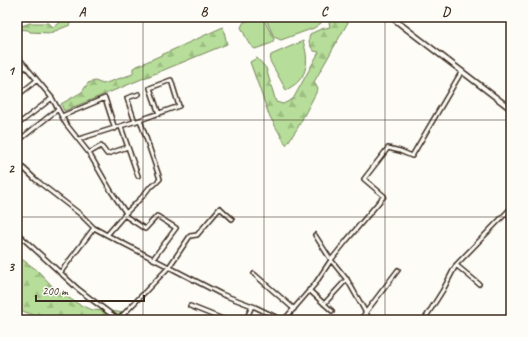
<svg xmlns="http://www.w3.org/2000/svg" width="528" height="337" font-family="Caveat,sans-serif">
<defs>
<pattern id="forest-firs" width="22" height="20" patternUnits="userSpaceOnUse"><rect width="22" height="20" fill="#b6dd99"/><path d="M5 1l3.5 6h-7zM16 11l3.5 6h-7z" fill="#9dbe83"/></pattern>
</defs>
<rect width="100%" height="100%" fill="#fdfcf7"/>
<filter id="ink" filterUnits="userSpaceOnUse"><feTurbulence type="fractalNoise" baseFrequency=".025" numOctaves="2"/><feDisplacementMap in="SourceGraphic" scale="8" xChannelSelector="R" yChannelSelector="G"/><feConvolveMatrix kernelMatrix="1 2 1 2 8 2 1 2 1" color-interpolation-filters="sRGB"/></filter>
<g filter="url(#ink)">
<path fill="url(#forest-firs)" stroke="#78845c" d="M60,17h12l1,1 -3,7 -20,8 -20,-1 -2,-2 -11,-1v-4l5,1 8,-3h19l4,4 9,-6z
M328,17h23l-37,65 4,7 -21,40 -11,16 -17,-30 -19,-53 7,-4 9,10 10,34 7,2 10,-5 26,-47 -5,-1c-5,-6 -6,-10 -4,-17l11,-5 9,-2z
M223,27l4,17 -163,67 -3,-7 21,-12 6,-9 7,-2 8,3 30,-10v-6z
M17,257l6,3 14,10 19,20 24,15 13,5 25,2 8,3 8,5h-88l-29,-11z"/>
<path fill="#b6dd99" stroke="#78845c" d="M257,17h5l2,3 10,19 -2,4 -17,6 -6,-5 -8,-17 3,-5z
M265,17h58l-2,6 -7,5 -33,12 -7,-3z
M303,41c4,12 6,26 -2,37 -4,6 -10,9 -15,12l-16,-29 1,-6z"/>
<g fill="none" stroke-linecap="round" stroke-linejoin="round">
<defs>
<path id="minor" d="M510,17l1,1
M17,56l35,42 14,26 23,29 22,38 15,22 -19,22
M17,74l9,-8
M17,96l20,-16
M62,116l43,-18 10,31
M17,119l4,3 31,-24
M140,120l39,-14 -8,-26 -21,8 9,26
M135,122l-8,-24 12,-4
M121,127l17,49
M79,139l61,-19 20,59 -6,6 -5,3 -7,9 -16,16
M17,142l41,-33
M89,153l12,-7 6,8 21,-7
M17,162l19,18 44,34 14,14 13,7 114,59 34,13 27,13
M124,215l21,14 12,-13 19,12 -23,31
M17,233l61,56 13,10 28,21
M315,235l16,25 17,21 22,39
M456,265l23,19
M60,273l34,-45
M254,274l40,35
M309,290l23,21
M324,304l23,-25
M190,306l35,14
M119,319l50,-52 21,-31 7,-1 23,-27 12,11
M246,320l6,-14
M267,320l3,-6
M284,320l31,-36 16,-24 16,-20 37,-44 -20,-17 24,-31 12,3 12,5 50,-85
M360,320l38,-50
M424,320l19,-30 13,-25 55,-57"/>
<path id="secondary" d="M391,17l120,92"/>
</defs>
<use href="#minor" stroke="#3b2a1e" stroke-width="6"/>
<use href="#secondary" stroke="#3b2a1e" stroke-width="7"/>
<use href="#minor" stroke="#fdfcf7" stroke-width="3"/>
<use href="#secondary" stroke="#fdfcf7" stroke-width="4"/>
</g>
</g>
<path fill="none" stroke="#3b2a1e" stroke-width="1" stroke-opacity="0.55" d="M143,17v303M264,17v303M385,17v303M17,120h494M17,217h494"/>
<rect width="528" height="337" fill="none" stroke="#fdfcf7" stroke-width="44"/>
<path d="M36 295v6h108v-6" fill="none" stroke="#3b2a1e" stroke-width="2"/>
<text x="42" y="295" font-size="12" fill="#3b2a1e" stroke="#fdfcf7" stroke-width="3" paint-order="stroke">200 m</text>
<rect x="22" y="22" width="484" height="293" fill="none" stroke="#3b2a1e" stroke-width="1.5"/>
<g font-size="13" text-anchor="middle" font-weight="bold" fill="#3b2a1e">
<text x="82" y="16">A</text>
<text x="204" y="16">B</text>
<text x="324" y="16">C</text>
<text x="446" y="16">D</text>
<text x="11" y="75">1</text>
<text x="11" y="173">2</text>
<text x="11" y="271">3</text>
</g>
</svg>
